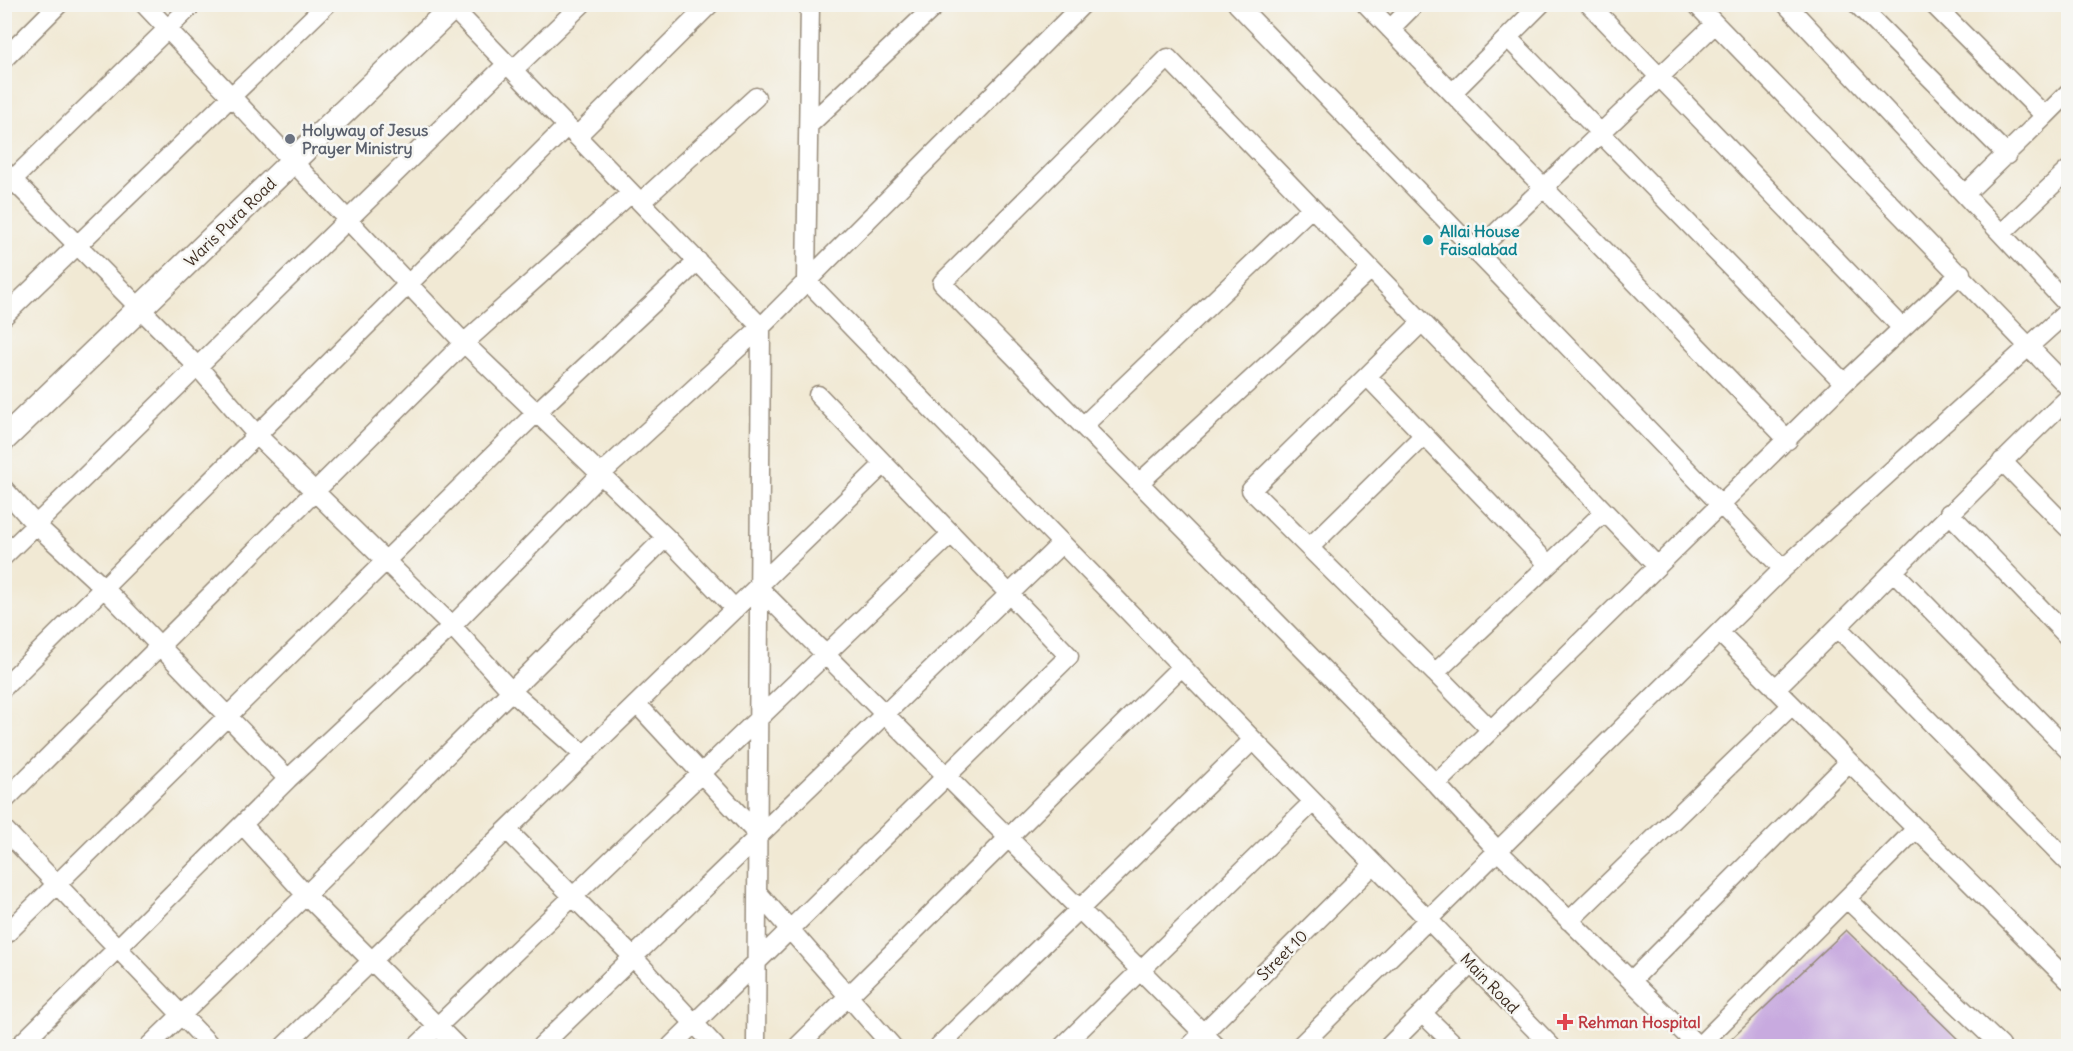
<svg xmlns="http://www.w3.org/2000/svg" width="2073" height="1051" font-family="Delius,sans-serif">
<rect width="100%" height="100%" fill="#f6f6f2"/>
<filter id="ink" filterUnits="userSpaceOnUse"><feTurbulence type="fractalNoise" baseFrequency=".0167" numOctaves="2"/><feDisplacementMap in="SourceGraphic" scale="12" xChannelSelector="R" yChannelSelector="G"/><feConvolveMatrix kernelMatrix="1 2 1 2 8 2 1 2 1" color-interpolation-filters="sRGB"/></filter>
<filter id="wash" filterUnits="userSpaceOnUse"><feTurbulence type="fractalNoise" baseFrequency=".008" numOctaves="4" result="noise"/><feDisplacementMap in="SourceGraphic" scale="24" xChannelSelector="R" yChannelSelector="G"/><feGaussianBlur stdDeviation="1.35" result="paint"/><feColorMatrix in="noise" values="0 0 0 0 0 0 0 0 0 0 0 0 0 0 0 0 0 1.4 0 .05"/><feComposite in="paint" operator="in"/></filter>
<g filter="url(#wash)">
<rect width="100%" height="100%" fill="#f1e9d4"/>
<g id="blocks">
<path fill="#c8aadf" d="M1846,930l120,117h-243z"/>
</g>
</g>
<g filter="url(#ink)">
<use href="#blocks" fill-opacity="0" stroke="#968a79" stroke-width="1.5"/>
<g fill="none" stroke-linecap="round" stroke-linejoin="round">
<defs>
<path id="minor" d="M144,4l320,339 202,194 69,72
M449,4l312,323 -5,719
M810,4l-4,276 745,766
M1237,4l546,565
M1366,4l422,436
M1589,4l313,324
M1696,4l372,383
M1786,4l282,301
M1857,4l150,151
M1933,4l112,112 23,-23
M1390,29l25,-25
M1508,38l336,345
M4,59l55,-55
M513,70l69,-66
M1452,93l89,-89
M809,125l128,-121
M577,136l133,-132
M4,171l194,196 59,68 195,191 59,65 73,64
M5,187l188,-183
M1965,194l80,-78
M641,202l115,-105
M2002,233l66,-63
M1476,252l239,-228
M4,316l323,-312
M1421,323l-170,167 184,183 168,-160
M1367,376l181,188
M1083,426l228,-218
M2002,461l66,67
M1139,483l231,-213
M4,489l32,36 68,63 184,191
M1949,513l119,124
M1311,546l113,-111
M4,556l503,-492
M1656,565l-488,-507 -226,225 494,501 62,67 200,195
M1894,572l174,178
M760,589l456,457
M1838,628l230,234
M1720,633l348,347
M1435,673l56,57
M4,687l563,-561
M1775,689c98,-96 194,-196 293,-291
M637,704l122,132
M1436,784l408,-401 117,-110
M4,801l460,-458 167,-150
M243,825l63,70 151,151
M4,829l207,217
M507,830l126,127 82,89
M758,893l134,153
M1847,899l154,147
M1569,921l222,-215
M4,936l534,-525 160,-150
M1631,981l217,-218
M1422,1013l34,33
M19,1046l269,-267 164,-153 149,-152 160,-147 322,-323
M149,1046l157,-151 360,-358
M284,1046l600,-582
M417,1046l534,-512
M541,1046l521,-503
M671,1046l398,-390 -251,-261
M798,1046l384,-380
M939,1046l314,-306
M1063,1046l250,-244
M1190,1046l184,-182
M1300,1046l483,-477 285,-258
M1389,1046l82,-82
M1699,1046l217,-217"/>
<path id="secondary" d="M4,439l452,-435"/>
</defs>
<use href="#minor" stroke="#968a79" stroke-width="21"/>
<use href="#secondary" stroke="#968a79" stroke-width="27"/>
<use href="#minor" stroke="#fff" stroke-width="18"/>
<use href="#secondary" stroke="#fff" stroke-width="24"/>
</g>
</g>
<circle fill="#6b7280" stroke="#f6f6f2" stroke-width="2" cx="290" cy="139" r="6"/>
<circle fill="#0f9aa8" stroke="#f6f6f2" stroke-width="2" cx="1428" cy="240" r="6"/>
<path fill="#e0444e" stroke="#f6f6f2" stroke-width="2" d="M1562 1013h6v6h6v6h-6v6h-6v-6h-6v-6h6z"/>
<g text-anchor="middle" stroke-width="5" stroke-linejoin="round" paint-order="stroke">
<g font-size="16" font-weight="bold" fill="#5b616d" stroke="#f6f6f2" text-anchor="start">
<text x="302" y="136">Holyway of Jesus<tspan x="302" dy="18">Prayer Ministry</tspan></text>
</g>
<g font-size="16" fill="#3b2a1e" stroke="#f6f6f2">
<text transform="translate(230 222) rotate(-44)" y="6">Waris Pura Road</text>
<text transform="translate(1282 955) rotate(-45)" y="6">Street 10</text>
<text transform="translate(1490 983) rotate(46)" y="6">Main Road</text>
</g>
<g font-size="16" font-weight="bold" fill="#0d838f" stroke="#f6f6f2" text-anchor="start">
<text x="1440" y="237">Allai House<tspan x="1440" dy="18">Faisalabad</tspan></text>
</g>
<g font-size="16" font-weight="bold" fill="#be3a42" stroke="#f6f6f2" text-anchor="start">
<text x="1578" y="1028">Rehman Hospital</text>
</g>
</g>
<rect width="2073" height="1051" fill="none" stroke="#f6f6f2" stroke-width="24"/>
</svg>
